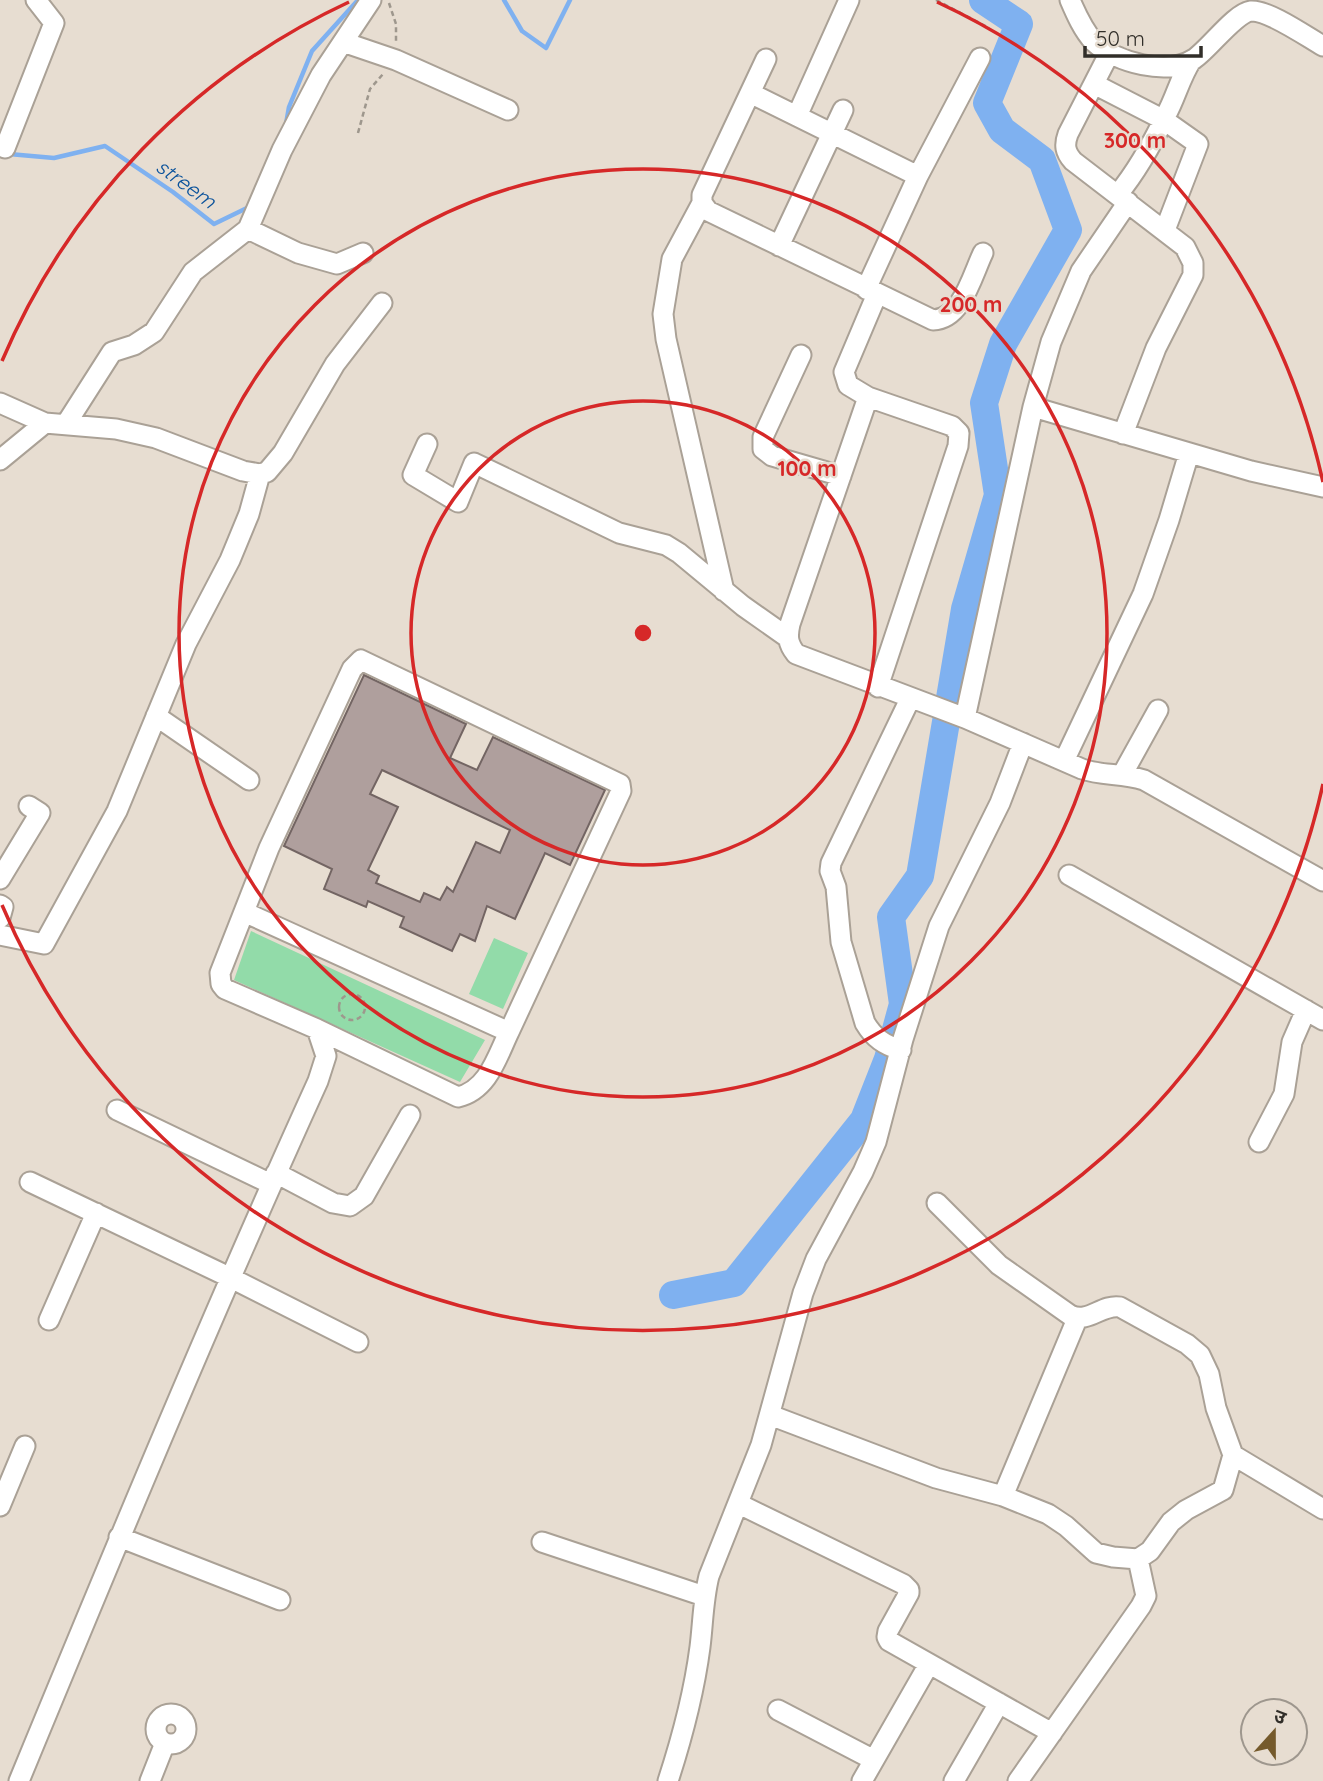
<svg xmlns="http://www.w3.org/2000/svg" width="1323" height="1781" font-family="Quicksand,'Noto Sans Devanagari',sans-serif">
<rect width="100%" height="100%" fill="#e7ddd1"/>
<path fill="#92dba9" d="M251,931l234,109 -25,42 -226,-102z
M494,938l34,15 -25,56 -34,-15z"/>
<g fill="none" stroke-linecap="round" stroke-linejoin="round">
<path stroke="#7fb1f0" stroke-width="4.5" d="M504,0l18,31 24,17 24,-48
M286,124l3,-17 23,-56 46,-51
M9,154l45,4 51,-12 68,46 41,32 35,-17"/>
<path stroke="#7fb1f0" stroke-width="28" d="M673,1295l61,-12 130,-163 24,-61 15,-55 -12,-87 29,-41 45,-267 33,-114 -14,-92 19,-59 65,-114 -26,-70 -40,-30 -15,-27 32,-79 -36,-24"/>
</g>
<path fill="#af9f9d" stroke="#736563" stroke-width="2" fill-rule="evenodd" d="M364,675l102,49 -16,34 27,12 16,-33 112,53 -35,75 -25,-12 -30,66 -28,-13 -12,35 -15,-7 -8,17 -52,-24 4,-10 -36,-16 -2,6 -42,-18 8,-20 -48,-23zM382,770l128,60 -10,23 -24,-11 -23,50 -6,-5 -7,13 -16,-7 -4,9 -44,-19 3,-7 -11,-6 30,-63 -28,-13z"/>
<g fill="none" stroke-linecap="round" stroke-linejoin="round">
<defs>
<path id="minor" d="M1070,0c6,14 13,30 24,42 22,21 74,34 100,17 16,-11 41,-46 57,-48 18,-1 56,26 72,35
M343,42l53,18 112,50
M1110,52l-42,82c-4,11 -3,18 5,27l112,86 8,16v12l-37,73 -33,86
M766,59l-64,136v8l6,8 225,109c29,-1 39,-44 50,-67
M1094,84l70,36 34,24 -33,86
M750,93l168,83
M797,116l52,-116
M5,148l49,-125 -18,-23
M1118,194c19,-23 35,-52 48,-79 10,-18 14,-37 25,-54
M702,203l-30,56 -9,55 3,25 58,252
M248,229l34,-79 39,-75 50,-75
M779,246l64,-136
M866,289l52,-113 62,-118
M877,294l-33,78 4,13 20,12 -78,227c-3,13 -2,20 6,30l169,64 117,51c20,7 41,4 62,11l179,101
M801,355l-38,82v12l9,7 69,20
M868,397l84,29 7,7 -1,13 -80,241
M0,403l45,20 -45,37
M1033,407l218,64 72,16
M45,423l71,6 40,9 87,33 17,3 7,-2 16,-19 52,-89 47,-61
M66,424l46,-72 22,-7 20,-13 39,-60 55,-43 50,24 39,11 26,-11
M427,444l-14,31 45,27 16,-39 145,70 47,12 13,8 64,53 44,31
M156,716l93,64
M965,718l68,-311 18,-65 30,-71 47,-69
M1064,761l79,-167 26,-74 20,-67
M1122,775l36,-65
M1069,875l254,145
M0,879l40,-66 -11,-7
M0,905l3,2 -3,11
M244,912l265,120c-12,25 -21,58 -51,65l-141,-68
M0,935l44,9 73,-133 69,-167 44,-84 19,-46 11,-40
M901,1050c-17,-5 -27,-12 -36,-27l-24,-81 -5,-55 -6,-16 1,-8 79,-164
M117,1110l154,74
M1259,1142l25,-48 8,-52 14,-32
M276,1173l57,30 17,3 14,-10 46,-81
M30,1182l199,95 129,65
M49,1320l47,-107
M770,1415l166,63 67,18 45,18 18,12 30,27 17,4 25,2 12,-8 21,-29 15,-12 37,-20 10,-35 -17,-47 -7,-34 -9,-19 -13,-11 -67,-37c-19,-3 -31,17 -50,8l-71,-50 -62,-62
M1233,1455l90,54
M1003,1496l74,-177
M739,1504l164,80 6,6v3l-21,38 -1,6 2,4 163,92
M0,1506l25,-60
M119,1537l161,63
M542,1542l162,54
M778,1710l96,50
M156 1729a15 15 0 1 1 30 0a15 15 0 1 1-30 0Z
M19,1781c97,-235 194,-469 299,-700l8,-25 -9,-27 -92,-40 -4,-5 -1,-11 49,-125 83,-179 9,-9 259,124 1,7 -112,241
M150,1781l15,-38
M668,1781c14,-43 26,-88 32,-134 3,-24 3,-47 9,-71l52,-131 42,-152 13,-34 47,-87 13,-30 27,-103 36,-113 61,-123 23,-60
M862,1781l67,-117
M954,1781l45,-78
M1018,1781l123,-175 5,-10 -8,-37"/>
</defs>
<use href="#minor" stroke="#aaa196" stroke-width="23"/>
<path stroke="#9e978d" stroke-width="2.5" stroke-dasharray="5 3.5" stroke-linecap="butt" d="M936,0l53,28
M389,3l7,21v17
M358,133l12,-44 13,-15
M339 1007a13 13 0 1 1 26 0a13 13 0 1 1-26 0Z"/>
<use href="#minor" stroke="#fff" stroke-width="19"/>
</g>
<g fill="none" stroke="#d62828" stroke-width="3.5">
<circle cx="643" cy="633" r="232"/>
<circle cx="643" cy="633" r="464"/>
<path d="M1323 784A696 696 0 0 1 2 905M2 361A696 696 0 0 1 349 2M937 2A696 696 0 0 1 1323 482"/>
</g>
<g text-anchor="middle" stroke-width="5" stroke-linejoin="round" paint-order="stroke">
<g font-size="21" font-style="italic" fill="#0a529b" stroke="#e7ddd1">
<text transform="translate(186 184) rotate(36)" y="7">streem</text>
</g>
</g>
<circle cx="643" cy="633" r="10" fill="#d62828" stroke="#e7ddd1" stroke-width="3.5"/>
<g font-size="21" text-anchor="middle" font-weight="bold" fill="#d62828" stroke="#e7ddd1" stroke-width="5" stroke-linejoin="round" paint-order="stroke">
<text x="1135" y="148">300 m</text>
<text x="971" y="312">200 m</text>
<text x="807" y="476">100 m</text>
</g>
<g transform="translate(1274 1732) rotate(21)"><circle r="33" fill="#e7ddd1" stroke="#9e978e" stroke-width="2"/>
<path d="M0-5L12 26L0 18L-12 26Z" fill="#755a2c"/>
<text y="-10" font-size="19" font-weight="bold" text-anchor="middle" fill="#312e29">उ</text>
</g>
<path d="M1085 46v10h116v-10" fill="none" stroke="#312e29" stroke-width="3.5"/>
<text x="1096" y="46" font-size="21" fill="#312e29" stroke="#e7ddd1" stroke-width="5" paint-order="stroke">50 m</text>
</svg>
